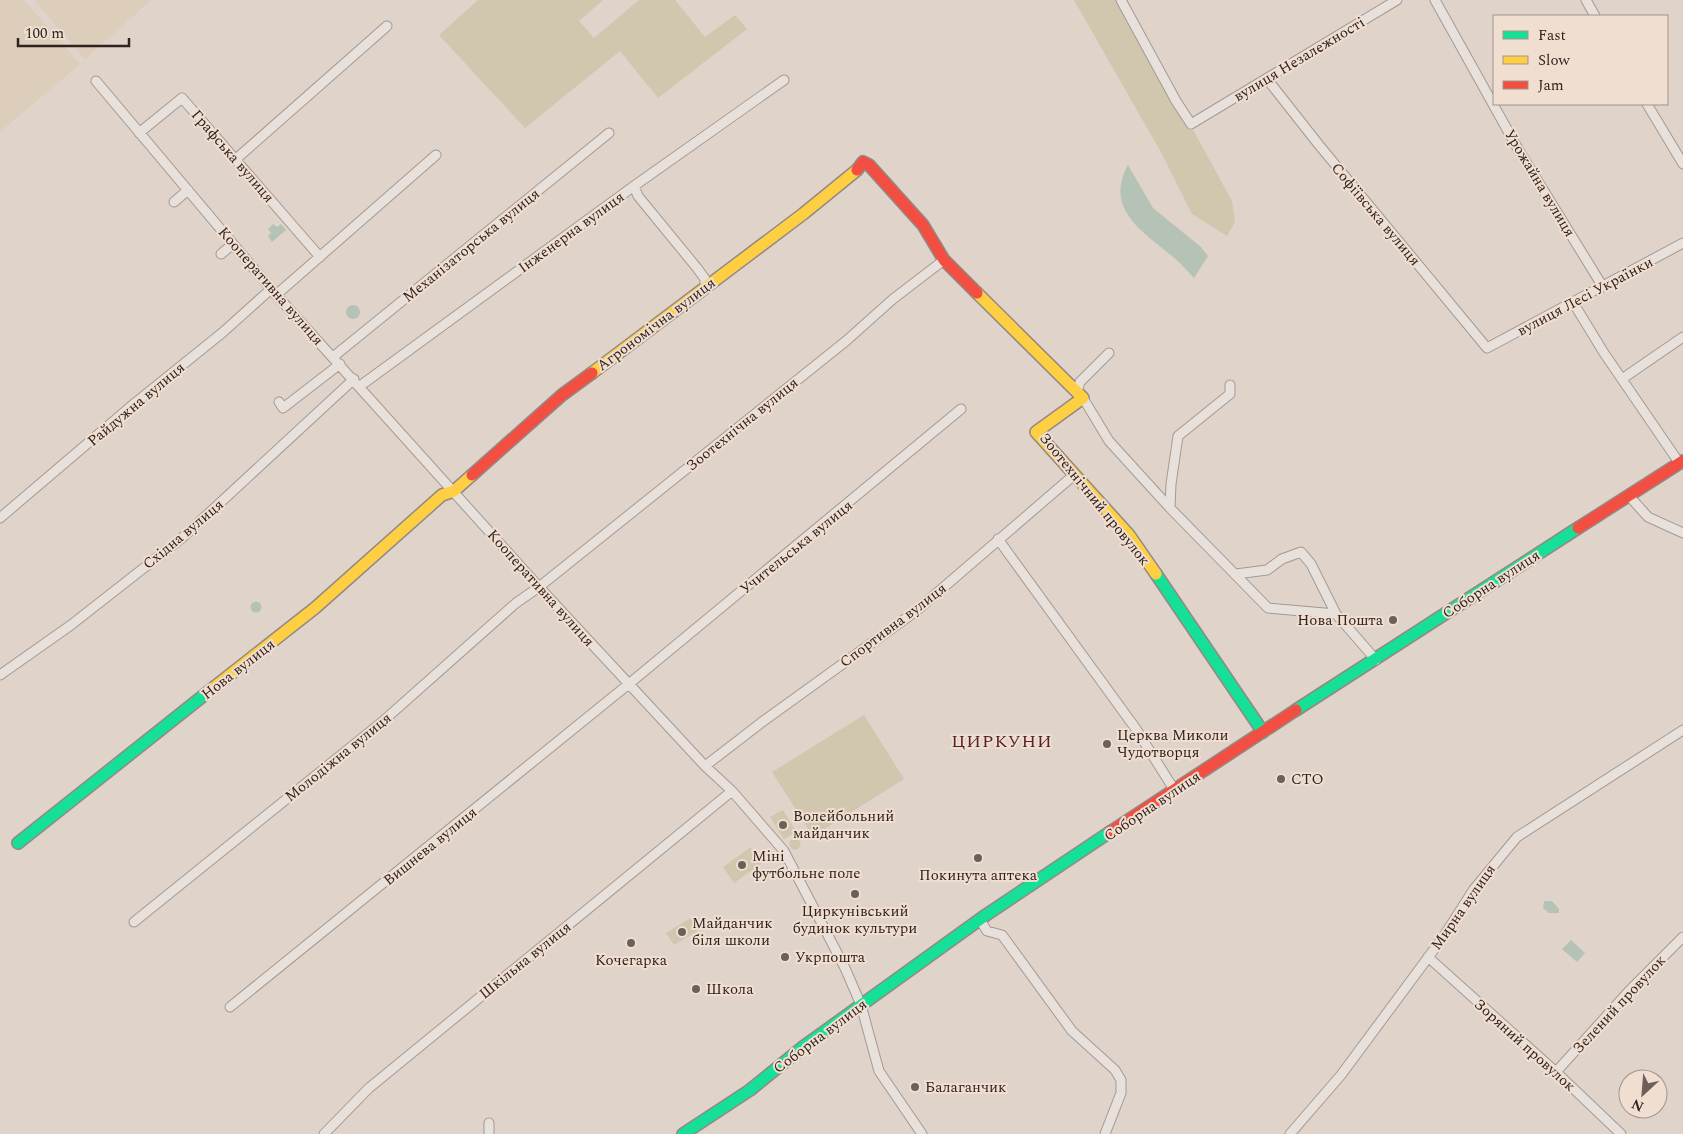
<svg xmlns="http://www.w3.org/2000/svg" width="1683" height="1134" font-family="Spectral,serif">
<rect width="100%" height="100%" fill="#dfd3ca"/>
<path fill="#ddcebc" d="M0,0h24l56,64 -80,68z
M34,0h117l-66,59z"/>
<path fill="#d0c7ae" d="M478,0h125l-24,21 15,17 45,-38h36l30,37 30,-22 12,14 -89,69 -38,-47 -95,77 -86,-93z
M1074,0h48l110,201 3,21 -8,14 -35,-22 -30,-60z
M864,715l40,64 -91,57 -41,-64z
M783,810l13,22 -12,7 -14,-22z
M789.5 844a5.5 5.5 0 1 1 11 0a5.5 5.5 0 1 1-11 0Z
M751,847l11,16 -28,20 -11,-16z
M691,918l7,13 -24,14 -8,-12z"/>
<path fill="#b5c2b6" d="M1128,165l25,43 48,39 7,9 -14,22c-7,-7 -14,-16 -22,-22 -30,-25 -68,-47 -44,-91z
M273,224l4,3 4,-3 5,6 -14,12 -4,-6 3,-3 -3,-4z
M346 312a7 7 0 1 1 14 0a7 7 0 1 1-14 0Z
M250.5 607a5.5 5.5 0 1 1 11 0a5.5 5.5 0 1 1-11 0Z
M1544,901h8l7,8v4h-10l-6,-5z
M1571,940l14,13 -8,9 -15,-13z"/>
<g fill="none" stroke-linecap="round" stroke-linejoin="round">
<defs>
<path id="street" d="M1121,0l55,101 15,23 206,-124
M1435,0l83,149 85,138
M1586,0l9,16
M1267,79l52,66 168,203 196,-105
M96,81l175,208 268,298 166,179 27,25 52,60 61,117 16,37 18,66 43,63
M1647,104l36,60
M139,133l43,-35 138,159
M236,159l151,-133
M634,186l4,10 59,72 8,11v8
M174,202l14,-12
M221,254l12,-10
M276,295l160,-140
M1574,304l30,49 76,111
M333,357l276,-224
M1622,379l61,-42
M360,386l274,-200 150,-106
M1077,392l3,-10 29,-29
M1083,398l26,43 61,67 98,100 68,6 40,46
M279,402l4,6 57,-44
M1630,497l18,20 35,16
M1170,508l1,-24 7,-48 52,-42v-9
M0,518l135,-115 87,-70 49,-44
M998,539l138,190 39,62
M1236,574l31,-4 15,-11 19,-7 10,12 25,50
M0,675l71,-50 111,-87 172,-159
M705,766l57,-44 154,-111 158,-136
M980,920l7,11 15,4 70,96 43,39 6,10v13l-16,41
M134,922l248,-200 134,-119 23,-16 307,-246 47,-42 51,-39
M1428,957l128,115 65,62
M230,1007l400,-324 331,-274
M1556,1072l73,-81 54,-54
M489,1123v11
M324,1134l45,-46 363,-297
M1290,1134l51,-59 103,-139 30,-47 43,-52 166,-107"/>
<path id="fast" d="M1156,574l107,158
M1296,710l282,-182
M18,843l190,-151
M683,1134l67,-44 53,-43 183,-132 124,-83"/>
<path id="slow" d="M977,293l106,105 -47,34 93,103 27,39
M592,373l211,-159 54,-44
M208,692l107,-84 127,-113 12,-4 18,-16"/>
<path id="jam" d="M857,170l6,-8 6,3 54,60 21,35 33,33
M472,475l90,-80 30,-22
M1578,528l105,-67
M1110,832l186,-122"/>
</defs>
<use href="#street" stroke="#a49994" stroke-width="11"/>
<use href="#fast" stroke="#938984" stroke-width="14"/>
<use href="#slow" stroke="#938984" stroke-width="14"/>
<use href="#jam" stroke="#938984" stroke-width="14"/>
<use href="#street" stroke="#e8e1db" stroke-width="9"/>
<use href="#fast" stroke="#16e098" stroke-width="11"/>
<use href="#slow" stroke="#ffcf43" stroke-width="11"/>
<use href="#jam" stroke="#f24e42" stroke-width="11"/>
</g>
<g fill="#6d605a" stroke="#f0ded0" stroke-width="2">
<circle cx="1393" cy="620" r="5"/>
<circle cx="1107" cy="744" r="5"/>
<circle cx="1281" cy="779" r="5"/>
<circle cx="783" cy="825" r="5"/>
<circle cx="978" cy="858" r="5"/>
<circle cx="742" cy="865" r="5"/>
<circle cx="855" cy="894" r="5"/>
<circle cx="682" cy="932" r="5"/>
<circle cx="631" cy="943" r="5"/>
<circle cx="785" cy="957" r="5"/>
<circle cx="696" cy="989" r="5"/>
<circle cx="915" cy="1087" r="5"/>
</g>
<g text-anchor="middle" stroke-width="4" stroke-linejoin="round" paint-order="stroke">
<g font-size="15" fill="#30221e" stroke="#f0ded0">
<text transform="translate(1299 59) rotate(-31)" y="5">вулиця Незалежності</text>
<text transform="translate(233 156) rotate(49)" y="5">Графська вулиця</text>
<text transform="translate(1540 183) rotate(59)" y="5">Урожайна вулиця</text>
<text transform="translate(1376 214) rotate(50)" y="5">Софіївська вулиця</text>
<text transform="translate(571 232) rotate(-36)" y="5">Інженерна вулиця</text>
<text transform="translate(471 245) rotate(-39)" y="5">Механізаторська вулиця</text>
<text transform="translate(271 286) rotate(49)" y="5">Кооперативна вулиця</text>
<text transform="translate(1585 296) rotate(-28)" y="5">вулиця Лесі Українки</text>
<text transform="translate(656 324) rotate(-37)" y="5">Агрономічна вулиця</text>
<text transform="translate(136 404) rotate(-40)" y="5">Райдужна вулиця</text>
<text transform="translate(742 424) rotate(-39)" y="5">Зоотехнічна вулиця</text>
<text transform="translate(1095 499) rotate(51)" y="5">Зоотехнічний провулок</text>
<text transform="translate(183 534) rotate(-40)" y="5">Східна вулиця</text>
<text transform="translate(796 547) rotate(-39)" y="5">Учительська вулиця</text>
<text transform="translate(1491 584) rotate(-33)" y="5">Соборна вулиця</text>
<text transform="translate(541 588) rotate(48)" y="5">Кооперативна вулиця</text>
<text transform="translate(893 625) rotate(-37)" y="5">Спортивна вулиця</text>
<text transform="translate(238 669) rotate(-38)" y="5">Нова вулиця</text>
<text transform="translate(338 757) rotate(-39)" y="5">Молодіжна вулиця</text>
<text transform="translate(1152 806) rotate(-34)" y="5">Соборна вулиця</text>
<text transform="translate(430 846) rotate(-39)" y="5">Вишнева вулиця</text>
<text transform="translate(1463 907) rotate(-55)" y="5">Мирна вулиця</text>
<text transform="translate(525 960) rotate(-39)" y="5">Шкільна вулиця</text>
<text transform="translate(1619 1004) rotate(-47)" y="5">Зелений провулок</text>
<text transform="translate(820 1036) rotate(-37)" y="5">Соборна вулиця</text>
<text transform="translate(1525 1045) rotate(42)" y="5">Зоряний провулок</text>
</g>
<g font-size="15" fill="#30221e" stroke="#f0ded0" text-anchor="start">
<text x="1383" y="625" text-anchor="end">Нова Пошта</text>
<text x="1117" y="740">Церква Миколи<tspan x="1117" dy="17">Чудотворця</tspan></text>
<text x="1291" y="784">СТО</text>
<text x="793" y="821">Волейбольний<tspan x="793" dy="17">майданчик</tspan></text>
<text x="752" y="861">Міні<tspan x="752" dy="17">футбольне поле</tspan></text>
<text x="978" y="880" text-anchor="middle">Покинута аптека</text>
<text x="855" y="916" text-anchor="middle">Циркунівський<tspan x="855" dy="17">будинок культури</tspan></text>
<text x="692" y="928">Майданчик<tspan x="692" dy="17">біля школи</tspan></text>
<text x="795" y="962">Укрпошта</text>
<text x="631" y="965" text-anchor="middle">Кочегарка</text>
<text x="706" y="994">Школа</text>
<text x="925" y="1092">Балаганчик</text>
</g>
<g font-size="18" letter-spacing="1" fill="#572326" stroke="#f0ded0">
<text x="1002" y="747">ЦИРКУНИ</text>
</g>
</g>
<rect x="1493" y="15" width="175" height="90" fill="#f0ded0" stroke="#a39389"/>
<rect x="1503" y="31" width="25" height="8" fill="#16e098" stroke="#a39389"/>
<text x="1538" y="40" font-size="15" fill="#30221e">Fast</text>
<rect x="1503" y="56" width="25" height="8" fill="#ffcf43" stroke="#a39389"/>
<text x="1538" y="65" font-size="15" fill="#30221e">Slow</text>
<rect x="1503" y="81" width="25" height="8" fill="#f24e42" stroke="#a39389"/>
<text x="1538" y="90" font-size="15" fill="#30221e">Jam</text>
<g transform="translate(1643 1094) rotate(206)"><circle r="24" fill="#f0ded0" stroke="#a39389"/>
<path d="M0-4L9 19L0 12L-9 19Z" fill="#6d605a"/>
<text y="-8" font-size="14" font-weight="bold" text-anchor="middle" fill="#30221e">N</text>
</g>
<path d="M18 38v8h111v-8" fill="none" stroke="#30221e" stroke-width="2.5"/>
<text x="25" y="38" font-size="15" fill="#30221e" stroke="#f0ded0" stroke-width="4" paint-order="stroke">100 m</text>
</svg>
